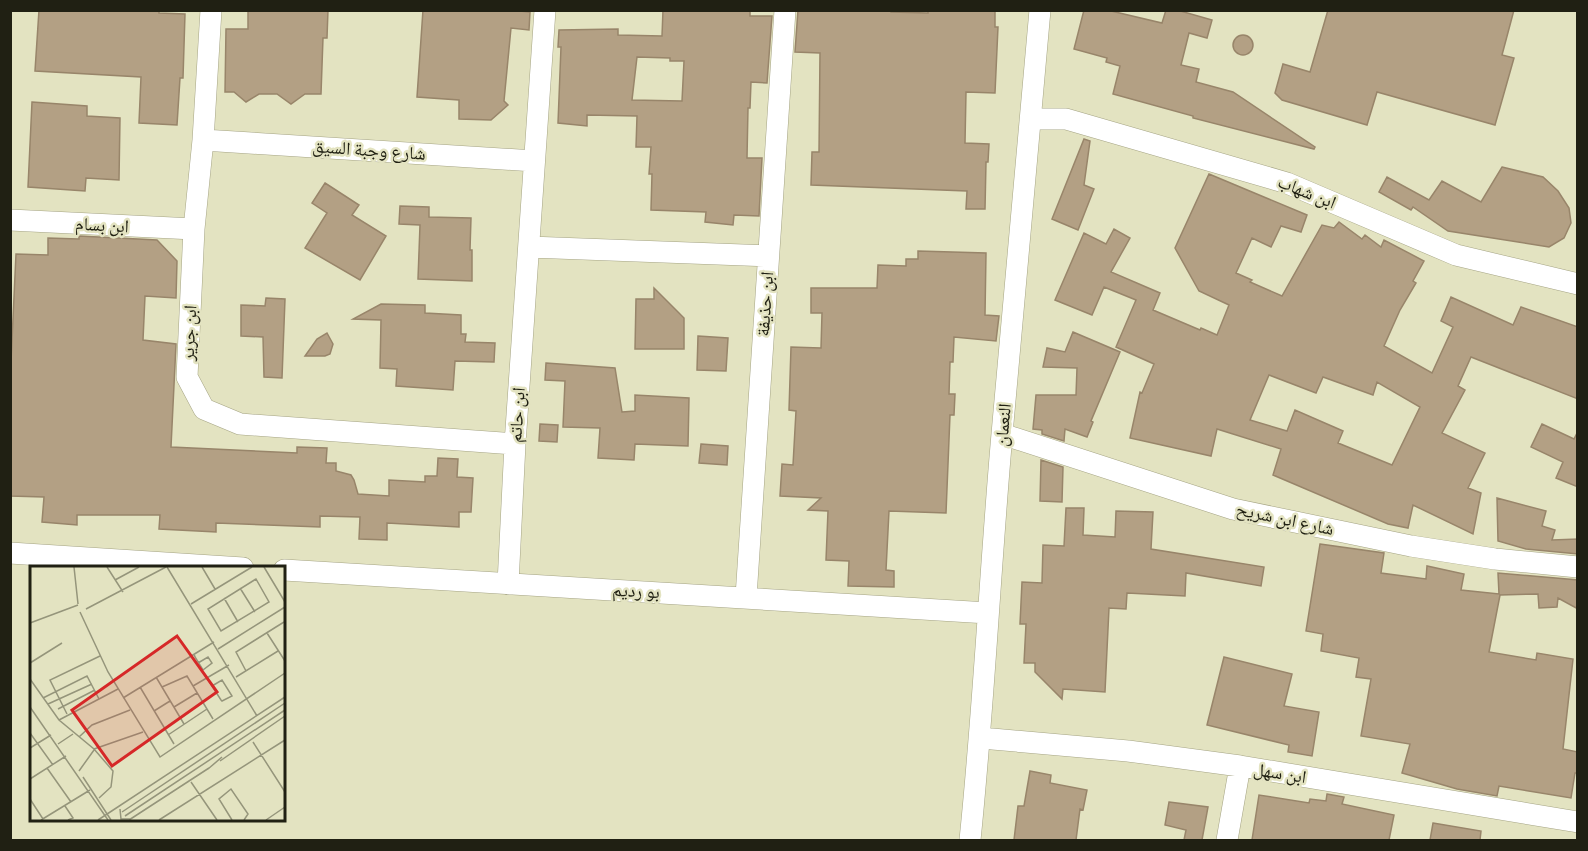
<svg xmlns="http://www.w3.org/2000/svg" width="1588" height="851" font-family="'Exo 2','Noto Naskh Arabic',sans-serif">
<rect width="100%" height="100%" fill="#e3e3c1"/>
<path fill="#b3a084" stroke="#98856a" stroke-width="1.5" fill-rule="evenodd" d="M39,10h120v3l26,1 -2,64h-3l-3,47 -38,-2 2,-46 -106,-6z
M248,10h80l-1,28h-4l-2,56h-16l-14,10 -14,-10h-18l-13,8 -12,-10h-9l1,-63h22z
M423,10h86l21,2 -1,18 -18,-2 -7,73 4,4 -17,15 -32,-1v-19l-42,-3z
M663,10h87v6h22l-5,67 -16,-1 -1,26h-2l-1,50h15l-3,58 -25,-1 -1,10 -28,-3 1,-10 -55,-2 1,-36h-3l2,-27h-15l1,-31 -50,-1v11l-29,-3 3,-76h-3l1,-17 59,-1v6l44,1zM637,57l33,1v3h14l-2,40 -50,-1z
M798,10h93v2l37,1v-2l67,-1v17h3l-3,66 -29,-1 -1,51 24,1 -1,18h-2l-1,47h-19l1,-18 -156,-6 1,-33h7l1,-99 -25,-1z
M1084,10h23l55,13 4,-13h11l35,10 -5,18 -18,-5 -8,32 18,4 -3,13 37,10 82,55 -1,2 -121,-31v-2l-80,-22 7,-28 -14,-4 1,-4 -33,-9z
M1328,10h186l-12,45 12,3 -19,67 -118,-33 -10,33 -85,-25 -7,-7 8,-29 27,8z
M1233 45a10 10 0 1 1 20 0a10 10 0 1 1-20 0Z
M32,102l55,4v10l33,2 -1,62 -33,-2 -1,13 -57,-4z
M1084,139l6,2 -6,44 10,4 -16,41 -26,-11z
M1502,167l41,10 15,14 11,17 2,15 -7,15 -15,9 -101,-16 -35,-24 -2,3 -32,-18 8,-15 42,23 13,-19 39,21z
M1209,174l98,41 -6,17 -20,-6 -10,21 -19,-9 -16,35 16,7 -2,2 32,14 40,-71 12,3 5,-6 23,17 3,-4 16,12 3,-7 40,21 -11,20 3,2 -16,27 -16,36 48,27 21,-46 -12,-6 10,-24 62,28 8,-18 57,20v72l-107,-42 -13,29 7,4 -23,43 43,20 -17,35 13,5 -8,41 -60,-29 -5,23 -20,-4 -115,-49 8,-26 -64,-20 -6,27 -81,-18 10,-46 2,1 12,-29 -38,-17 20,-47 -32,-13 -12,28 -37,-15 29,-67 22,11 8,-15 16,9 -19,34 49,21 -7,17 47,20 1,-2 16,7 12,-30 -30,-14 -24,-43zM1269,375l47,18 7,-16 50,18 4,-13 43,25 -28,58 -54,-22 5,-12 -48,-21 -8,21 -37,-11z
M325,183l34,22 -7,10 34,21 -26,44 -55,-32 22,-35 -15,-10z
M400,206l29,1v10l42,1 -1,32h2v31l-54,-2 2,-54 -21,-1z
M79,236l78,4 20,21 -1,37 -31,-2 -2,44 33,4 -5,103 126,6v-6l30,1 -1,15h10v8l15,4 3,5 4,14 31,2v-16l36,2v-6h12l1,-18 20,1 -1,18 16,1 -2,34h-12v15l-72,-4v17l-28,-1 1,-22 -40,-1v11l-104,-4v9l-57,-3 1,-14h-83v10l-35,-3 2,-25 -34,-1v-113l6,-129 32,1v-17l31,1z
M918,251l68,2 -1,62 14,1 -3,25 -42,-4 -1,25h-3l-1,32h6l-1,21h-4l-4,98 -57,-2 -3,59 8,1v16l-46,-1 1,-25 -23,-1 2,-49 -20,-1 13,-12 -41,-2 2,-32 11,1 3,-54 -7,-1 2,-63 30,1 1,-35h-11v-25h66l1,-23 28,1v-7h12z
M654,288l30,30v31h-49l1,-50h18z
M266,298l19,1 -3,79 -18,-1 -1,-40 -22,-1v-31l24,1z
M381,304l44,1v8l36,2v19h5l-1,8 30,1 -1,19 -39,-1 -2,29 -57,-4 1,-17 -17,-1 1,-48 -28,-1z
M1073,332l47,20 -29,69 2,1 -6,15 -22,-8 -1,12 -22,-7v-4l-9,-1 3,-34h40l1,-27 -34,-1 4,-19 18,4z
M327,333l6,11 -3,10 -5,2h-20l12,-17z
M698,336l30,2 -2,33 -29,-1z
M546,363l69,5 7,44 13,-1v-16l54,3 -1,48 -53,-2 -1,16 -36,-2 2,-30 -37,-1 2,-46 -20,-1z
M540,424l18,1 -1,17 -18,-1z
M1542,424l32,15 4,-8v56l-22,-9 7,-16 -32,-15z
M701,444l27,2 -1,19 -28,-2z
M1041,460l22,7 -1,35 -22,-1z
M1497,498l49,13 -4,15 13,4 -3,10 26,-1v15l-52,-5 -28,-8z
M1066,508h18l-1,27 32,2 1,-26 37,1 -2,37 113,18 -3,19 -75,-13 -1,23 -58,-3 -1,16 -17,-1 -4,84 -42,-3 -1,10 -27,-27v-9h-11l2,-39h-6l2,-42 20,1 1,-38 21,1z
M1320,544l64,9 -3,20 45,6 1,-13 37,8 -3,16 38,4 -1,-21 80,7v29l-20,-11 -1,9 -18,1 -1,-14 -38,1 -11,57 47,8 1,-7 36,6 -10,90 15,3v21h-3l-4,25 -72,-12 -2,10 -40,-7 -55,-16 8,-29 -49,-8 10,-57 -15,-2 3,-19 -38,-7 2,-17 -17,-3z
M1224,657l68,17 -8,32 35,6 -7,44 -24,-4 1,-7 -82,-20z
M1030,771l21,4 -1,8 37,7 -4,20 -3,-1 -4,31h-62l4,-34h6z
M1327,794l17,3 -2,7 52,11 -5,25h-137l7,-45 50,8 1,-4 16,2z
M1169,802l39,5 -6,33h-18l2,-10 -21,-5z
M1433,823l48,8 -1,9h-50z"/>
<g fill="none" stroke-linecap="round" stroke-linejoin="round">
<defs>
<path id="minor" d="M211,10l-8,130 -9,89 -7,148 17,32 36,15 275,20
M1031,119h35l221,64 169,72 122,29
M203,140l331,21
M10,220l184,9
M529,247l239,9
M1002,434l231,75 178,37 84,13 83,8
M10,553l233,15
M284,570l704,43
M508,584l7,-140 30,-434
M746,597l39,-587
M981,738l147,13 112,15 338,56
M970,840c14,-135 20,-270 32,-406 12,-141 26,-282 38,-424
M1227,840l13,-74"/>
</defs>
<use href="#minor" stroke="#a5a484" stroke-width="22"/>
<use href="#minor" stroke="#fff" stroke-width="21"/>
</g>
<g text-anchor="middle" stroke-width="5" stroke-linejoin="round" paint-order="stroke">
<g font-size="18" fill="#202013" stroke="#e3e3c1">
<text transform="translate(369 150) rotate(4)" y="6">شارع وجبة السيق</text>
<text transform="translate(1307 192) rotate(22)" y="6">ابن شهاب</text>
<text transform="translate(102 225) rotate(3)" y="6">ابن بسام</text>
<text transform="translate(765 304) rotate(-86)" y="6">ابن حذيفة</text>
<text transform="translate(189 333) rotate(-87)" y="6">ابن جرير</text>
<text transform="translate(517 415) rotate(-86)" y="6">ابن حاتم</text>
<text transform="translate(1003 425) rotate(-85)" y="6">النعمان</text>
<text transform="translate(1285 519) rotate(12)" y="6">شارع ابن شريح</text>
<text transform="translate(636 591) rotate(3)" y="6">بو رديم</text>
<text transform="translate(1280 773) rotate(9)" y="6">ابن سهل</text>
</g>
</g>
<g transform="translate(30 566)">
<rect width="255" height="255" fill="#e3e3c1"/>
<path fill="none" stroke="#95957b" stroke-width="1.5" d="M44,1l4,37M77,1l16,25M137,1l90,149M172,1l13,22M234,1l21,35M226,13l13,23 -48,29 -13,-22zM85,14l24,-13M210,22l15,24M194,32l14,24M161,38l61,-37M56,43l80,-42M50,46l28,60 52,85 125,-84M0,57l48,-18M237,67l18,28M188,83l67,-42M164,88l1,3 8,13 9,-7 -4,-6 -10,6M0,97l32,-20M216,105l-10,-19 48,-30M126,111l28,47M206,111l42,-26M177,112l5,8 9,14 1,1 10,-5 -10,-16 -10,6M0,113l29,41 35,29 19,22 -2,16 -12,11M163,120l36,-21M110,121l34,57M132,121l25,-11 26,43M13,132l44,-22 12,23M93,132l91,-56M18,138l44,-20M0,141l78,113M144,141l23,-14M28,143l37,-19M124,145l16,-10M37,148l-17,-34 50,-24M29,154l59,-31M0,167l23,32M138,169l39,-26M49,171l13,-12 38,-15M223,176l32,50M28,178l15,-10M0,182l21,-13M64,183l49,-17M190,195l65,-45M17,202l24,34M178,203l14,-12M49,205l15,-21M53,211l28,43M0,213l36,-23M161,216l26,38M0,233l13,20M35,240l8,12 -5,2M90,243l1,10h10M92,246l163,-109M95,250l160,-106M11,254l49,-30M68,254l187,-123M99,254l80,-52M129,254l126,-80M202,254l-13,-21 12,-10 17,25 -4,6M236,254l19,-13"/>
<path fill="#d62828" fill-opacity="0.15" stroke="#d62828" stroke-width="3" d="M147,70l40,56 -105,74 -40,-56z"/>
<rect width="255" height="255" fill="none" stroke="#202013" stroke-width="3"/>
</g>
<rect width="1588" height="851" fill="none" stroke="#202013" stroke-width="24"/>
</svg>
